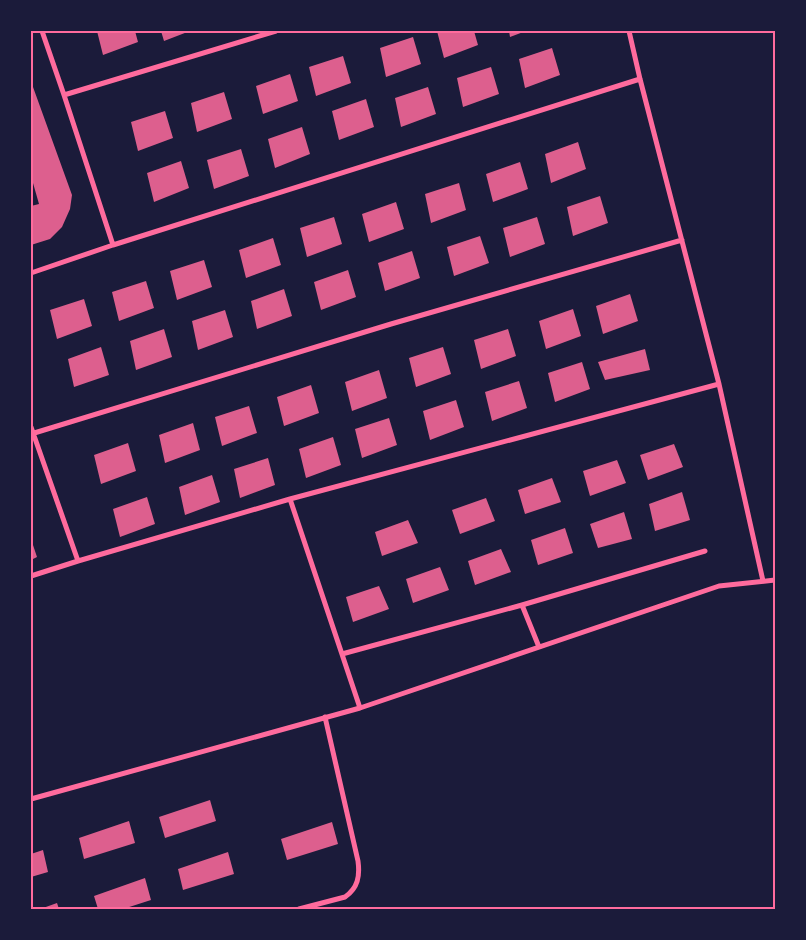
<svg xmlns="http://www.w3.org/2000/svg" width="806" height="940" font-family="'Nunito Sans',sans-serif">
<rect width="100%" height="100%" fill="#1b1b3a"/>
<path fill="#dd5f8e" d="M97,31h38l3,11 -35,13z
M161,31h29l-26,10z
M437,31h37l4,14 -34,13z
M509,31h17l-16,6z
M413,37l8,27 -35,13 -6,-29z
M552,48l8,27 -35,13 -6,-29z
M343,56l8,27 -35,13 -7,-29z
M491,67l8,27 -36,13 -6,-29z
M290,74l8,27 -35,13 -7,-28z
M31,87h2l39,108 -2,14 -8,18 -12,12 -19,6v-39l8,-2 -8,-28z
M428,87l8,27 -35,13 -6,-29z
M224,92l8,27 -35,13 -6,-29z
M366,99l8,28 -35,13 -7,-29z
M165,111l8,27 -35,13 -7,-29z
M302,127l8,27 -35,14 -7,-29z
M578,142l8,27 -35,14 -6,-29z
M241,149l8,27 -35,13 -7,-29z
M181,161l8,27 -35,14 -7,-29z
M520,162l8,27 -35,13 -7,-28z
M459,183l7,27 -35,13 -6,-29z
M600,196l8,27 -35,13 -6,-29z
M396,202l8,27 -35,13 -7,-28z
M334,217l8,27 -35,13 -7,-29z
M537,217l8,27 -35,13 -7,-29z
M480,236l9,27 -35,13 -7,-29z
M273,238l8,27 -35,13 -7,-28z
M412,251l8,27 -35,13 -7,-28z
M204,260l8,27 -35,13 -7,-29z
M348,270l8,27 -35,13 -7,-28z
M146,281l8,27 -35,13 -7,-29z
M284,289l8,27 -35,13 -6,-28z
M630,294l8,27 -35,13 -7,-28z
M84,299l8,27 -35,13 -7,-29z
M573,309l8,27 -35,13 -7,-28z
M225,310l8,27 -35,13 -6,-29z
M164,329l8,28 -36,13 -6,-29z
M508,329l8,27 -35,13 -7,-29z
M101,347l8,28 -35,12 -6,-28z
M443,347l8,27 -35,13 -7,-29z
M645,349l5,21 -45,10 -7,-18z
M582,362l8,27 -35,13 -7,-29z
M379,370l8,28 -35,13 -7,-29z
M519,381l8,27 -35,13 -7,-29z
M311,385l8,28 -35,13 -7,-29z
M456,400l8,27 -34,13 -7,-29z
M249,406l8,27 -35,13 -7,-29z
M389,418l8,27 -35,13 -7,-29z
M193,423l7,27 -35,13 -6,-28z
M333,437l8,28 -35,13 -7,-29z
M128,443l8,28 -35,13 -7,-29z
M674,444l9,23 -35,13 -8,-25z
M268,458l7,27 -35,13 -6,-29z
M617,460l9,23 -36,13 -7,-25z
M212,475l8,27 -35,13 -6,-28z
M552,478l9,24 -36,12 -7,-24z
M682,492l8,28 -35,11 -6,-27z
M147,497l8,27 -35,13 -7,-28z
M486,498l9,23 -35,13 -8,-24z
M624,512l8,27 -34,9 -8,-24z
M408,520l10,23 -36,13 -7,-24z
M565,528l8,25 -35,12 -7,-25z
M31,539l6,18 -6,3z
M501,549l10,23 -36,13 -7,-24z
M440,567l9,23 -36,13 -7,-24z
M379,586l10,23 -36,13 -7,-25z
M210,800l6,21 -51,17 -6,-21z
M129,821l6,22 -51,16 -5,-21z
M332,822l6,22 -51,16 -6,-21z
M43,850l5,22 -17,5v-23z
M228,852l6,22 -51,16 -5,-21z
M145,878l6,22 -28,9h-25l-4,-13z
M57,903l2,6h-16v-1z"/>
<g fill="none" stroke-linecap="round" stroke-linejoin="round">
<path stroke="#ff6b9d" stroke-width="5" d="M42,31l22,64 49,150
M629,31l11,48 79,305 44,197
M64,95l212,-64
M31,273l82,-28 527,-166
M31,427l47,134
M31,434l360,-110 291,-84
M290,499l429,-115
M31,576l47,-15 212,-62 70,209
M522,605l17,42
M342,654l180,-49 183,-54
M31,799l329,-91 359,-122 56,-6
M299,909l46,-12c13,-9 15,-21 13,-36l-33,-144"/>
</g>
<rect width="806" height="940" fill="none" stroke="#1b1b3a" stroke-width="65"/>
<rect x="32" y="32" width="742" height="876" fill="none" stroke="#ff6b9d" stroke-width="2"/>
</svg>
